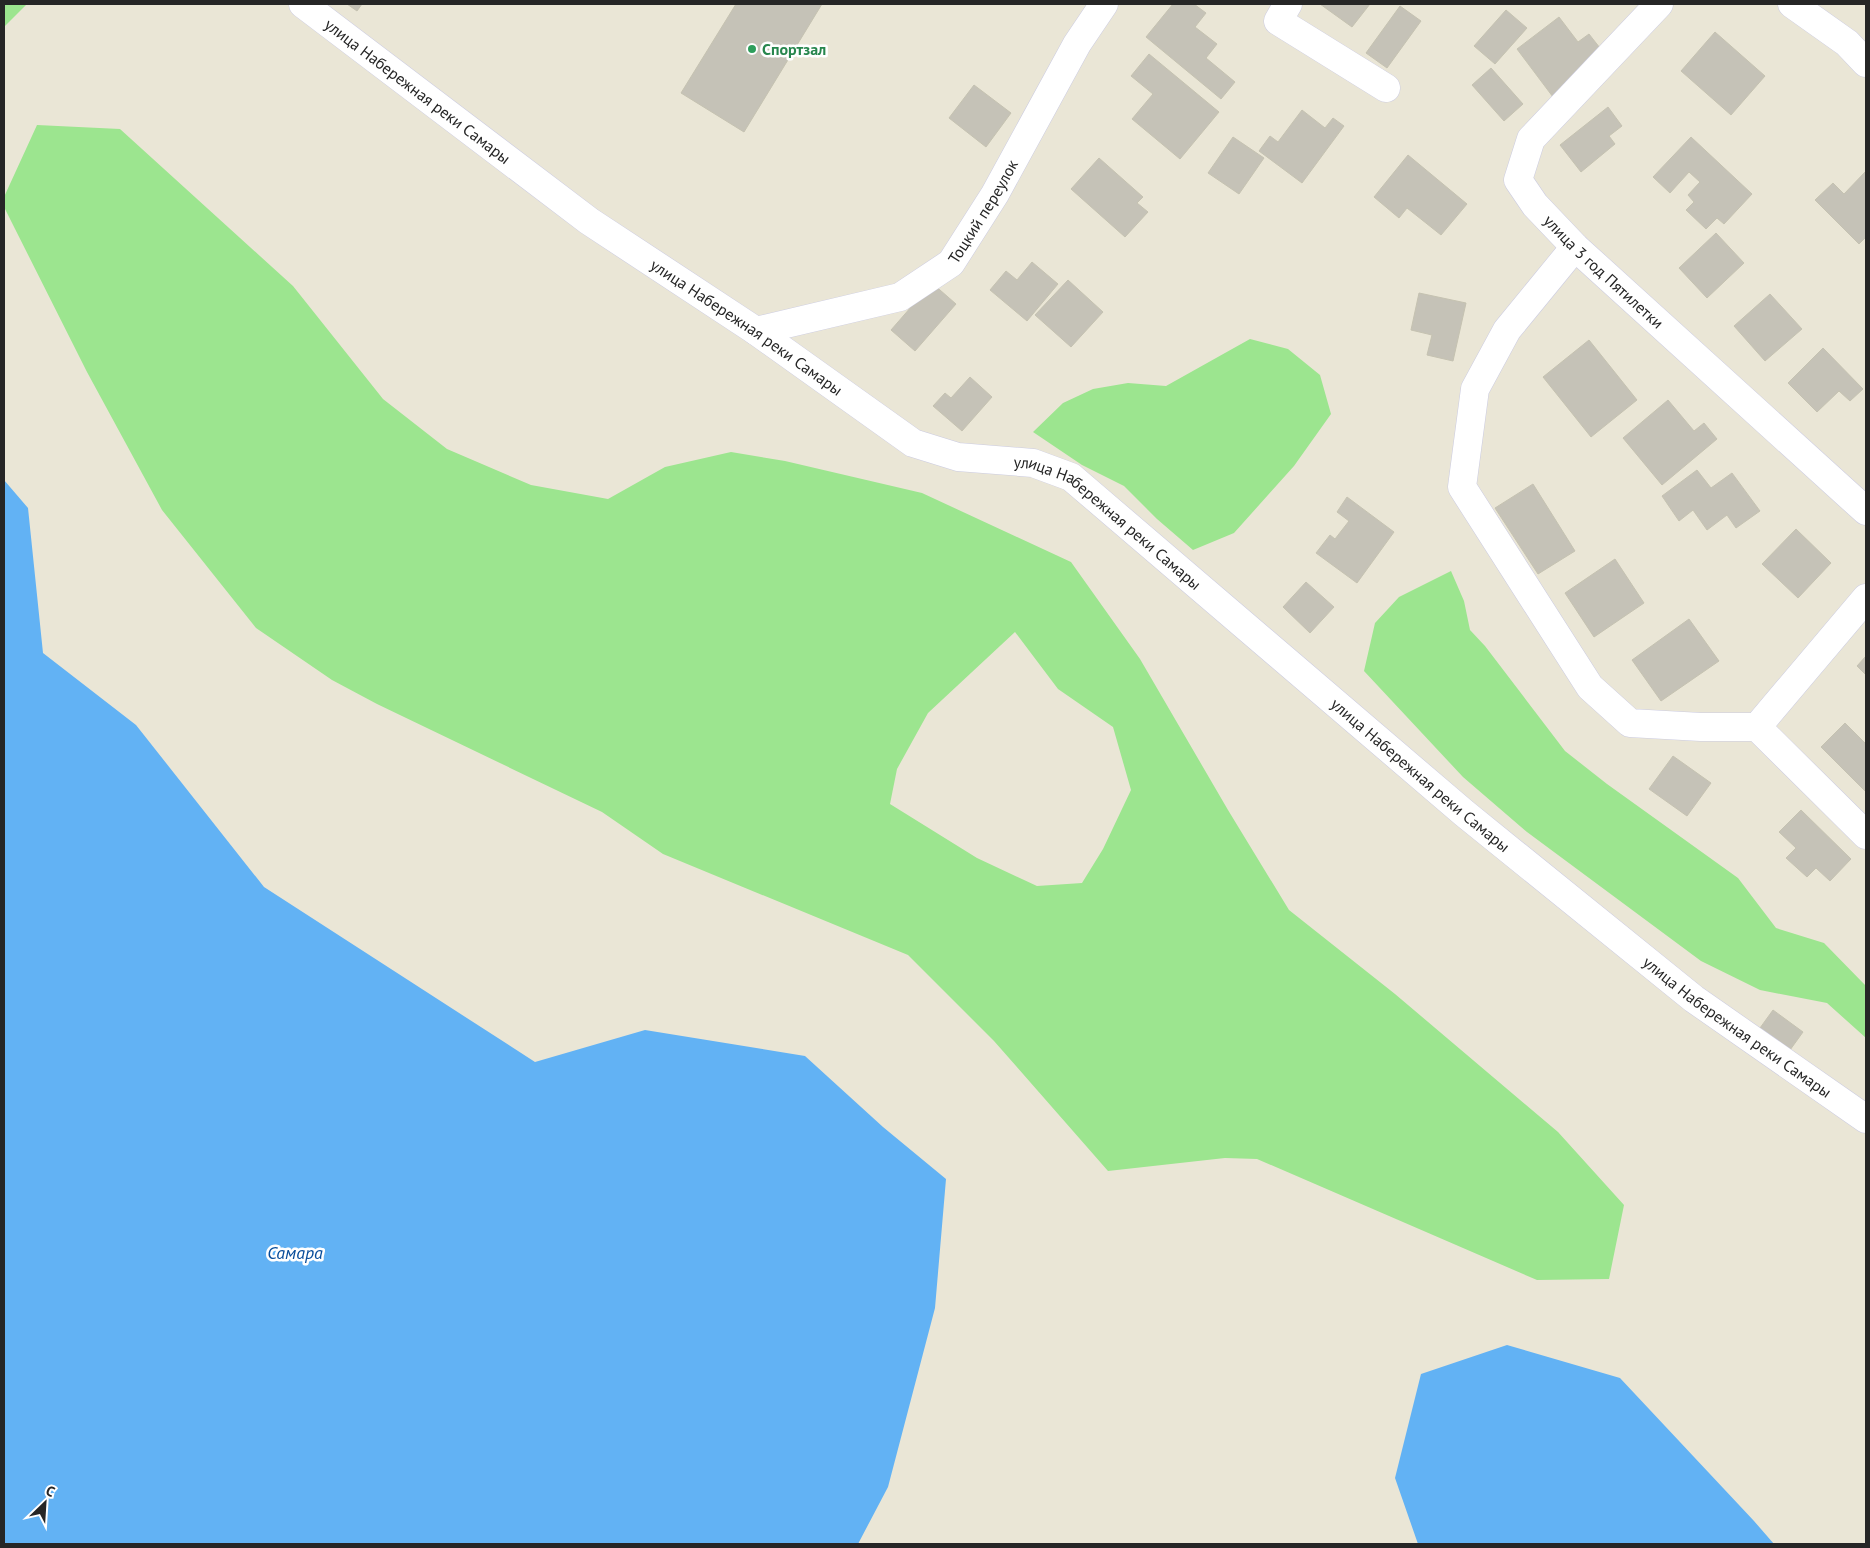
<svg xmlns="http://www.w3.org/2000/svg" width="1870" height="1548" font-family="'PT Sans',sans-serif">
<rect width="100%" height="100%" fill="#eae6d6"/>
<path fill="#9ce58f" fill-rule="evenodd" d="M4,4h23l-23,23z
M37,125l83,4 173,157 90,113 64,50 84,36 77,14 57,-32 66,-15 54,9 137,32 149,69 69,97 88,151 61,100 106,84 163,138 66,73 -15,74 -72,1 -280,-121 -32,-1 -117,13 -114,-130 -86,-86 -245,-101 -61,-42 -225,-108 -45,-24 -76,-52 -94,-118 -75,-138 -83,-165v-10zM1015,632l43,57 55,38 18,63 -28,59 -21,34 -45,3 -60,-28 -87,-54 7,-35 31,-56z
M1250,339l38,10 32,26 11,39 -37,52 -60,67 -41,17 -36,-31 -33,-33 -42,-21 -49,-33 30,-29 30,-14 35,-6 38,3z
M1451,571l13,30 6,29 15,16 80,105 42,33 131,94 38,50 48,15 42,43v52l-39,-35 -67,-13 -59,-29 -174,-129 -64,-55 -99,-106 11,-48 24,-26z"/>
<path fill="#62b2f4" d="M4,480l24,28 15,145 93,72 128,162 271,175 110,-32 160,26 78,71 63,52 -11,129 -47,179 -30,57h-854z
M1507,1345l113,33 134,143 20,23h-356l-23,-66 26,-104z"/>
<path fill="#c5c2b7" stroke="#c5c2b1" d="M347,4h15l-5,7z
M736,4h86l-78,128 -63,-39z
M1173,4h21l12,9 -11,14 22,17 -11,14 29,24 -14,17 -75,-62z
M1320,4h50l-18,23z
M1400,6l21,15 -34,47 -21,-15z
M1506,10l21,18 -32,36 -21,-18z
M1559,17l19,25 11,-8 18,23 -54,40 -36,-48z
M1715,32l50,44 -34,39 -50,-44z
M1149,54l70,58 -39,47 -48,-40 21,-25 -22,-18z
M1491,68l32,36 -19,17 -32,-36z
M974,85l37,28 -25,34 -37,-29z
M1608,107l14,19 -13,10 6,8 -34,28 -21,-27z
M1302,110l23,18 8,-10 11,8 -42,57 -43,-32 11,-15 8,6z
M1233,137l31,21 -25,36 -31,-21z
M1691,137l61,57 -28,30 -7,-6 -11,11 -20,-19 8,-8 -6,-7 12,-13 -11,-10 -19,21 -17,-16z
M1408,155l59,49 -26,31 -34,-27 -8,10 -25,-21z
M1099,158l44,39 -6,6 11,9 -23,25 -54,-48z
M1866,171v66l-7,7 -44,-44 18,-17 11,11z
M1716,233l28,30 -37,35 -28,-30z
M1032,262l26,22 -31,37 -37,-31 16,-19 11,9z
M1068,280l35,32 -32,35 -36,-32z
M932,283l24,21 -41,47 -24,-21z
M1419,293l47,10 -13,58 -26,-6 5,-20 -21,-5z
M1770,294l32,35 -37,32 -31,-35z
M1589,340l48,60 -46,37 -48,-60z
M1823,348l40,41 -13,12 -11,-10 -22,21 -29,-29z
M970,377l22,20 -30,34 -29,-25 12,-13 6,5z
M1668,400l26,31 10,-8 13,16 -55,46 -39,-47z
M1697,470l14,18 21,-15 28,38 -24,17 -9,-13 -20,15 -14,-20 -14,11 -17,-25z
M1533,484l42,67 -37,23 -43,-66z
M1347,497l47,35 -37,51 -41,-30 14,-18 5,4 14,-18 -12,-9z
M1796,529l35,34 -33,35 -36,-34z
M1615,559l29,44 -50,34 -29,-44z
M1306,582l28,25 -24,26 -27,-26z
M1689,619l30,42 -58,40 -29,-41z
M1866,656v19l-9,-9z
M1845,723l21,21v45l-1,2 -44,-44z
M1673,756l38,27 -24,33 -38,-27z
M1801,810l50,49 -21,22 -14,-13 -9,9 -21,-19 10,-10 -17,-16z
M1773,1010l30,22 -13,18 -30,-22z"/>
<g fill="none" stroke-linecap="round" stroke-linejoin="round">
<defs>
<g id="minor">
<path id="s1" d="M303,4l286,217 167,110 157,112 45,14 75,6 38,14 393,336 230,186 172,120"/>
<path d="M1288,4l-10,17 108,67"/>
<path id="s2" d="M1659,4l-128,135 -13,41 17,25 40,42 291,264"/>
<path d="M1792,4l55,39 19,20"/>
<path d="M1575,247l-68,83 -32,59 -13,98 128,200 40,36 71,4h56l109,108"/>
<path id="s3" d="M756,331l144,-34 51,-34 44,-69 82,-150 27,-40"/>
<path d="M1757,727l109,-129"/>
</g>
</defs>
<use href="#minor" stroke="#cccce1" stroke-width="29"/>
<use href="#minor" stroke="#fff" stroke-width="28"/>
</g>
<circle fill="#2e9e5b" stroke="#fff" stroke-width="2" cx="752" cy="49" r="5"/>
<g text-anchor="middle" stroke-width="5" stroke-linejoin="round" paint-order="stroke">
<g font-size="16" font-weight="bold" fill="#27864d" stroke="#fff" text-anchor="start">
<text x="762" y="55">Спортзал</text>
</g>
<g font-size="16" fill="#262626" stroke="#fff">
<text dy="6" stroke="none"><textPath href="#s1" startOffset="144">улица Набережная реки Самары</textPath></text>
<text dy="6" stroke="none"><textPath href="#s3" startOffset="270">Тоцкий переулок</textPath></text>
<text dy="6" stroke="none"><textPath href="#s2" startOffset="355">улица 3 год Пятилетки</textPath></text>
<text dy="6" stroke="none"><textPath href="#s1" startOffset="549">улица Набережная реки Самары</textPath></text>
<text dy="6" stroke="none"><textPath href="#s1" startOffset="969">улица Набережная реки Самары</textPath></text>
<text dy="6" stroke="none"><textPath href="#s1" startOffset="1374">улица Набережная реки Самары</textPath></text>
<text dy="6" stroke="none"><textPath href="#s1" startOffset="1779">улица Набережная реки Самары</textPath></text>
</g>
<g font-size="18" font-style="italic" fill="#074c9a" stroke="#fff">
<text x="295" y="1259">Самара</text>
</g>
</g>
<rect width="1870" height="1548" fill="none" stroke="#262626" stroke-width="10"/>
<g transform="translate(45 1503) rotate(25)" stroke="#ffffff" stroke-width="4" paint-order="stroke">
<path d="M0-4L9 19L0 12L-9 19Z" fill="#262626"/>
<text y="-8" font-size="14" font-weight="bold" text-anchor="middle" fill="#262626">С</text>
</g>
</svg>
